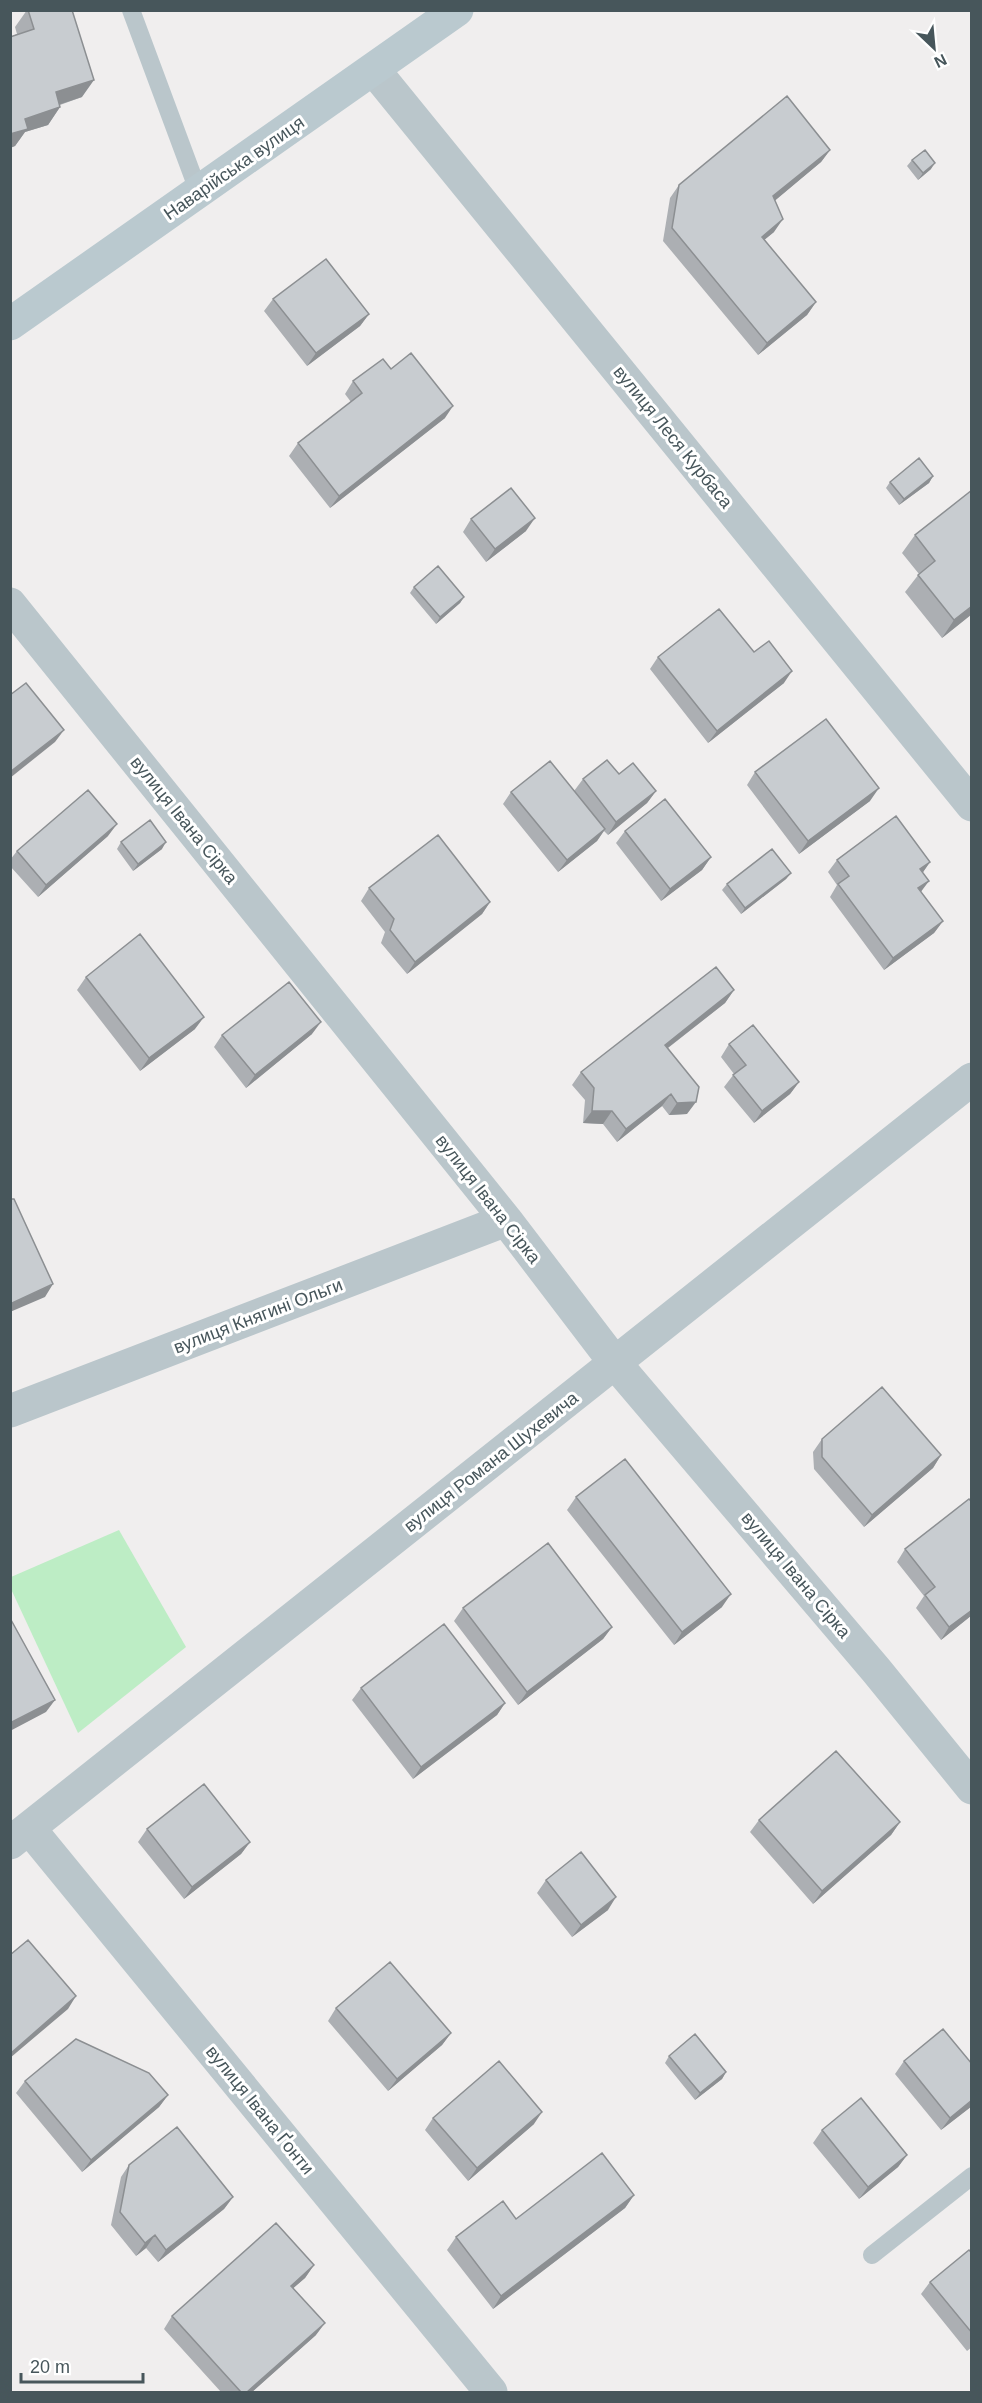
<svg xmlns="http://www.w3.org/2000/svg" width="982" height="2403" font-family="Arial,sans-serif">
<rect width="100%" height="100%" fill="#f0eeee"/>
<path fill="#bdedc5" d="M119,1530l67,117 -108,86 -67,-144v-12z"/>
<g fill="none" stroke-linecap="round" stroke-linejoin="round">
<path stroke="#bac6cb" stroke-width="18" d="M131,10l68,183
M872,2255l100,-79"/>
<path stroke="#bac6cb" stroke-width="33" d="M374,70l598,735
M10,604l496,616 109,143 261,307 96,118
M10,1411l496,-191
M29,1828l462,564
M10,1843l962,-764"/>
<path stroke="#bac9cf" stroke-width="33" d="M10,324l447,-314"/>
</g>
<path fill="#acafb3" d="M27,10h45l10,87 -22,8v2l-12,18 -23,7 -10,14 -5,2v-111l7,-3 -2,-7z
M830,150l-9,12 -46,38 -1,32 -10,8 52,62 -9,13 -49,40 -95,-114 7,-43 9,-13z
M912,160l19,9 -13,11 -11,-14z
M273,299l96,15 -9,12 -53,40 -43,-55z
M391,369l54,49 -115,90 -41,-52 9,-13 53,-41 -6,-8 8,-13z
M933,476l-4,7 -30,22 -13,-17 4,-6z
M972,490v124l-30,24 -37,-46 14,-18 -17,-21 13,-18z
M471,519l55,12 -40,31 -23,-30z
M414,587l50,10 -4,6 -24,21 -26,-31z
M754,652l30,31 -76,60 -58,-74 8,-12z
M755,772l115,29 -71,53 -52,-69z
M619,774l37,17 -9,12 -39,32 -4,-4 -7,10 -39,31 -55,-68 8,-12 63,-1 9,-12z
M625,831l86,26 -9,13 -41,31 -45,-58z
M108,836l-70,61 -28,-31v-6l7,-9z
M121,842l41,7 -29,22 -16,-22z
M837,860l93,2 -7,10 -2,20 22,29 -9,12 -50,37 -54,-73 7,-12 -9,-13z
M791,873l-5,6 -45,35 -19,-24 5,-6z
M369,888l121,14 -8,12 -75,60 -26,-31 4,-11 -24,-31z
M86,977l109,52 -55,42 -63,-81z
M734,990l-9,13 -57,45 19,66 -18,1 -7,-9 -45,36 -14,-18 -20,-1 2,-23 -13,-15 9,-13z
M312,1034l-66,54 -32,-41 8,-12z
M729,1044l70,38 -9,12 -36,29 -30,-36 10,-13 -13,-17z
M822,1439l119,16 -8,13 -69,59 -50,-58 -1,-17z
M576,1497l146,110 -48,38 -107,-135z
M972,1502v113l-31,25 -25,-32 8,-12 -27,-34 8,-13z
M463,1608l149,19 -9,12 -85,66 -64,-84z
M361,1688l144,15 -8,12 -84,64 -61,-79z
M759,1820l141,2 -9,13 -78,69 -63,-72z
M147,1829l103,13 -9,12 -57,45 -46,-57z
M546,1880l62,30 -36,27 -35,-44z
M336,2008l115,25 -9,12 -54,46 -60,-70z
M669,2056l57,16 -4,7 -27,21 -30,-37z
M904,2061l68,3v42l-31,24 -46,-56z
M25,2081l143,14 -9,12 -77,65 -66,-79z
M433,2118l101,6 -66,57 -43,-51z
M822,2130l85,25 -9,12 -39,32 -46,-56z
M129,2165l104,32 -9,12 -66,53 -12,-14 -10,8 -25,-31 10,-48z
M634,2195l-9,13 -132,101 -46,-59 9,-13 60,-18z
M972,2253v94l-5,4 -46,-57 9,-12z
M314,2265l-9,13 -12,10 23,47 -64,57h-31l-57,-63 8,-13z"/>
<path fill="#8c8f92" d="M94,80l-12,17 -39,13 13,-18z
M60,107l-12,18 -23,7 -10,14 -5,2v-14l15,-15z
M830,150l-9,12 -56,47 8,-13z
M935,163l-4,6 -13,11 5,-7z
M783,219l-9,13 -21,17 9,-12z
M816,302l-9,13 -49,40 9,-12z
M369,314l-9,12 -53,40 9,-13z
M453,406l-8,12 -115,90 9,-12z
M933,476l-4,7 -30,22 5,-6z
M535,518l-9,13 -40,31 9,-13z
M464,597l-4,6 -24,21 4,-7z
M972,606v8l-30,24 12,-18z
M792,671l-8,12 -76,60 9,-12z
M64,730l-9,12 -45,36v-6z
M879,788l-9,13 -71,53 9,-13z
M656,791l-9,12 -39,32 8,-13z
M117,824l-9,12 -70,61 8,-12z
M605,829l-8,12 -39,31 9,-12z
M166,842l-4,7 -29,22 5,-7z
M711,857l-9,13 -41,31 9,-12z
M930,862l-9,13 -1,-6z
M791,873l-5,6 -45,35 4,-6z
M929,881l-9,12 -2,-5z
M490,902l-8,12 -75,60 8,-12z
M943,921l-9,12 -50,37 9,-12z
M734,990l-9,13 -69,54 9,-12z
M204,1017l-9,12 -55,42 9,-13z
M321,1022l-9,12 -66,54 9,-13z
M799,1082l-9,12 -36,29 8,-12z
M671,1094l-9,12 -45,36 9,-13z
M696,1102l-9,12 -18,1 8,-12z
M592,1111h20l-9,13 -20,-1z
M53,1284l-8,13 -35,15v-8z
M941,1455l-8,13 -69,59 8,-12z
M731,1594l-9,13 -48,38 8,-13z
M972,1610v5l-31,25 8,-13z
M612,1627l-9,12 -85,66 9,-13z
M55,1700l-9,12 -36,19v-8z
M505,1703l-8,12 -84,64 8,-12z
M900,1822l-9,13 -78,69 9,-13z
M250,1842l-9,12 -57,45 8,-12z
M616,1897l-8,13 -36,27 9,-12z
M76,1996l-8,13 -58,49 1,-5z
M451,2033l-9,12 -54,46 9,-12z
M726,2072l-4,7 -27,21 5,-7z
M168,2095l-9,12 -77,65 9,-12z
M972,2100v6l-31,24 9,-12z
M542,2112l-8,12 -66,57 9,-13z
M907,2155l-9,12 -39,32 9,-12z
M634,2195l-9,13 -132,101 8,-13z
M233,2197l-9,12 -66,53 8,-12z
M155,2235l-9,13 -10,8 9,-13z
M314,2265l-9,13 -23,20 9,-12z
M325,2323l-9,12 -64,57h-5z"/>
<path fill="#c8ccd0" stroke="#8c8f92" stroke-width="1.5" d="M28,10h44l22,70 -38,12 4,15 -35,12 3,10 -18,5v-97l24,-8z
M787,96l43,54 -57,46 10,23 -21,18 54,65 -49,41 -95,-115 7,-43z
M925,150l10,13 -12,10 -11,-13z
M326,259l43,55 -53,39 -43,-54z
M411,353l42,53 -114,90 -41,-53 64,-50 -9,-12 30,-22 8,10z
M919,458l14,18 -29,23 -14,-17z
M511,488l24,30 -40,31 -24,-30z
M972,490v116l-18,14 -36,-45 17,-14 -20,-26z
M438,566l26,31 -24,20 -26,-30z
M719,609l35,43 15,-11 23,30 -75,60 -59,-74z
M26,683l38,47 -54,42v-77z
M826,719l53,69 -71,53 -53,-69z
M607,760l12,14 14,-11 23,28 -40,31 -33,-43z
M550,761l55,68 -38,31 -56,-68z
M88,790l29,34 -71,61 -29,-34z
M665,799l46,58 -41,32 -45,-58z
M896,816l34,46 -10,7 9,12 -11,7 25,33 -50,37 -55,-74 11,-8 -12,-16z
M150,820l16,22 -28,22 -17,-22z
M438,835l52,67 -75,60 -25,-32 4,-11 -25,-31z
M772,849l19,24 -46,35 -18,-24z
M140,934l64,83 -55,41 -63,-81z
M716,967l18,23 -69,55 34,42 -3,15 -19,1 -6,-9 -45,35 -14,-18h-20l2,-23 -13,-16z
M289,982l32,40 -66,53 -33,-40z
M753,1025l46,57 -37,29 -29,-36 13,-10 -17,-21z
M10,1199h4l39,85 -43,20z
M882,1387l59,68 -69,60 -50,-58v-18z
M625,1459l106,135 -49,38 -106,-135z
M969,1499l3,3v108l-23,17 -24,-32 10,-8 -30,-38z
M548,1543l64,84 -85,65 -64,-84z
M10,1618l45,82 -45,23z
M444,1624l61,79 -84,64 -60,-79z
M836,1751l64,71 -78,69 -63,-71z
M204,1784l46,58 -58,45 -45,-58z
M581,1852l35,45 -35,28 -35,-45z
M28,1940l48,56 -65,57 -1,-98z
M390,1962l61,71 -54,46 -61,-71z
M943,2029l29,35v36l-22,18 -46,-57z
M695,2034l31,38 -26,21 -31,-37z
M76,2039l73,34 19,22 -77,65 -66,-79z
M499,2061l43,51 -65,56 -44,-50z
M861,2098l46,57 -39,32 -46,-57z
M177,2127l56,70 -67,53 -11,-15 -10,8 -25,-31 9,-47z
M602,2153l32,42 -133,101 -45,-59 47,-36 13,18z
M276,2223l38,42 -23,21 34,37 -78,69h-6l-69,-76z
M969,2250l3,3v80l-42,-51z"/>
<g text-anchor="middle" stroke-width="6" stroke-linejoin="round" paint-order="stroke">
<g font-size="18" fill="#47565b" stroke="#fff">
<text transform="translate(234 168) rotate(-35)" y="6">Наварійська вулиця</text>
<text transform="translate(673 437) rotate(51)" y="6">вулиця Леся Курбаса</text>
<text transform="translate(184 820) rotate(51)" y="6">вулиця Івана Сірка</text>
<text transform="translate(488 1199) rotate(52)" y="6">вулиця Івана Сірка</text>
<text transform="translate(258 1316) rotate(-21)" y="6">вулиця Княгині Ольги</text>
<text transform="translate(491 1462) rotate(-38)" y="6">вулиця Романа Шухевича</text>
<text transform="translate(796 1575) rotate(50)" y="6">вулиця Івана Сірка</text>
<text transform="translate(260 2110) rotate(51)" y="6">вулиця Івана Ґонти</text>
</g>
</g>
<rect width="982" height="2403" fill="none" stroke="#47565b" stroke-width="24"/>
<g transform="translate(934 48) rotate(154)" stroke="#ffffff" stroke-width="4.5" paint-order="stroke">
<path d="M0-4.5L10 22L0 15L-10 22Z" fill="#47565b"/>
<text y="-9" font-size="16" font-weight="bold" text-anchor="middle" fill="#47565b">N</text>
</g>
<path d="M21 2373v9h122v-9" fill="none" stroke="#47565b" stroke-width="3"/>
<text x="30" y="2373" font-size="18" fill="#47565b" stroke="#ffffff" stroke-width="4.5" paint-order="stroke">20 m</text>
</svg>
